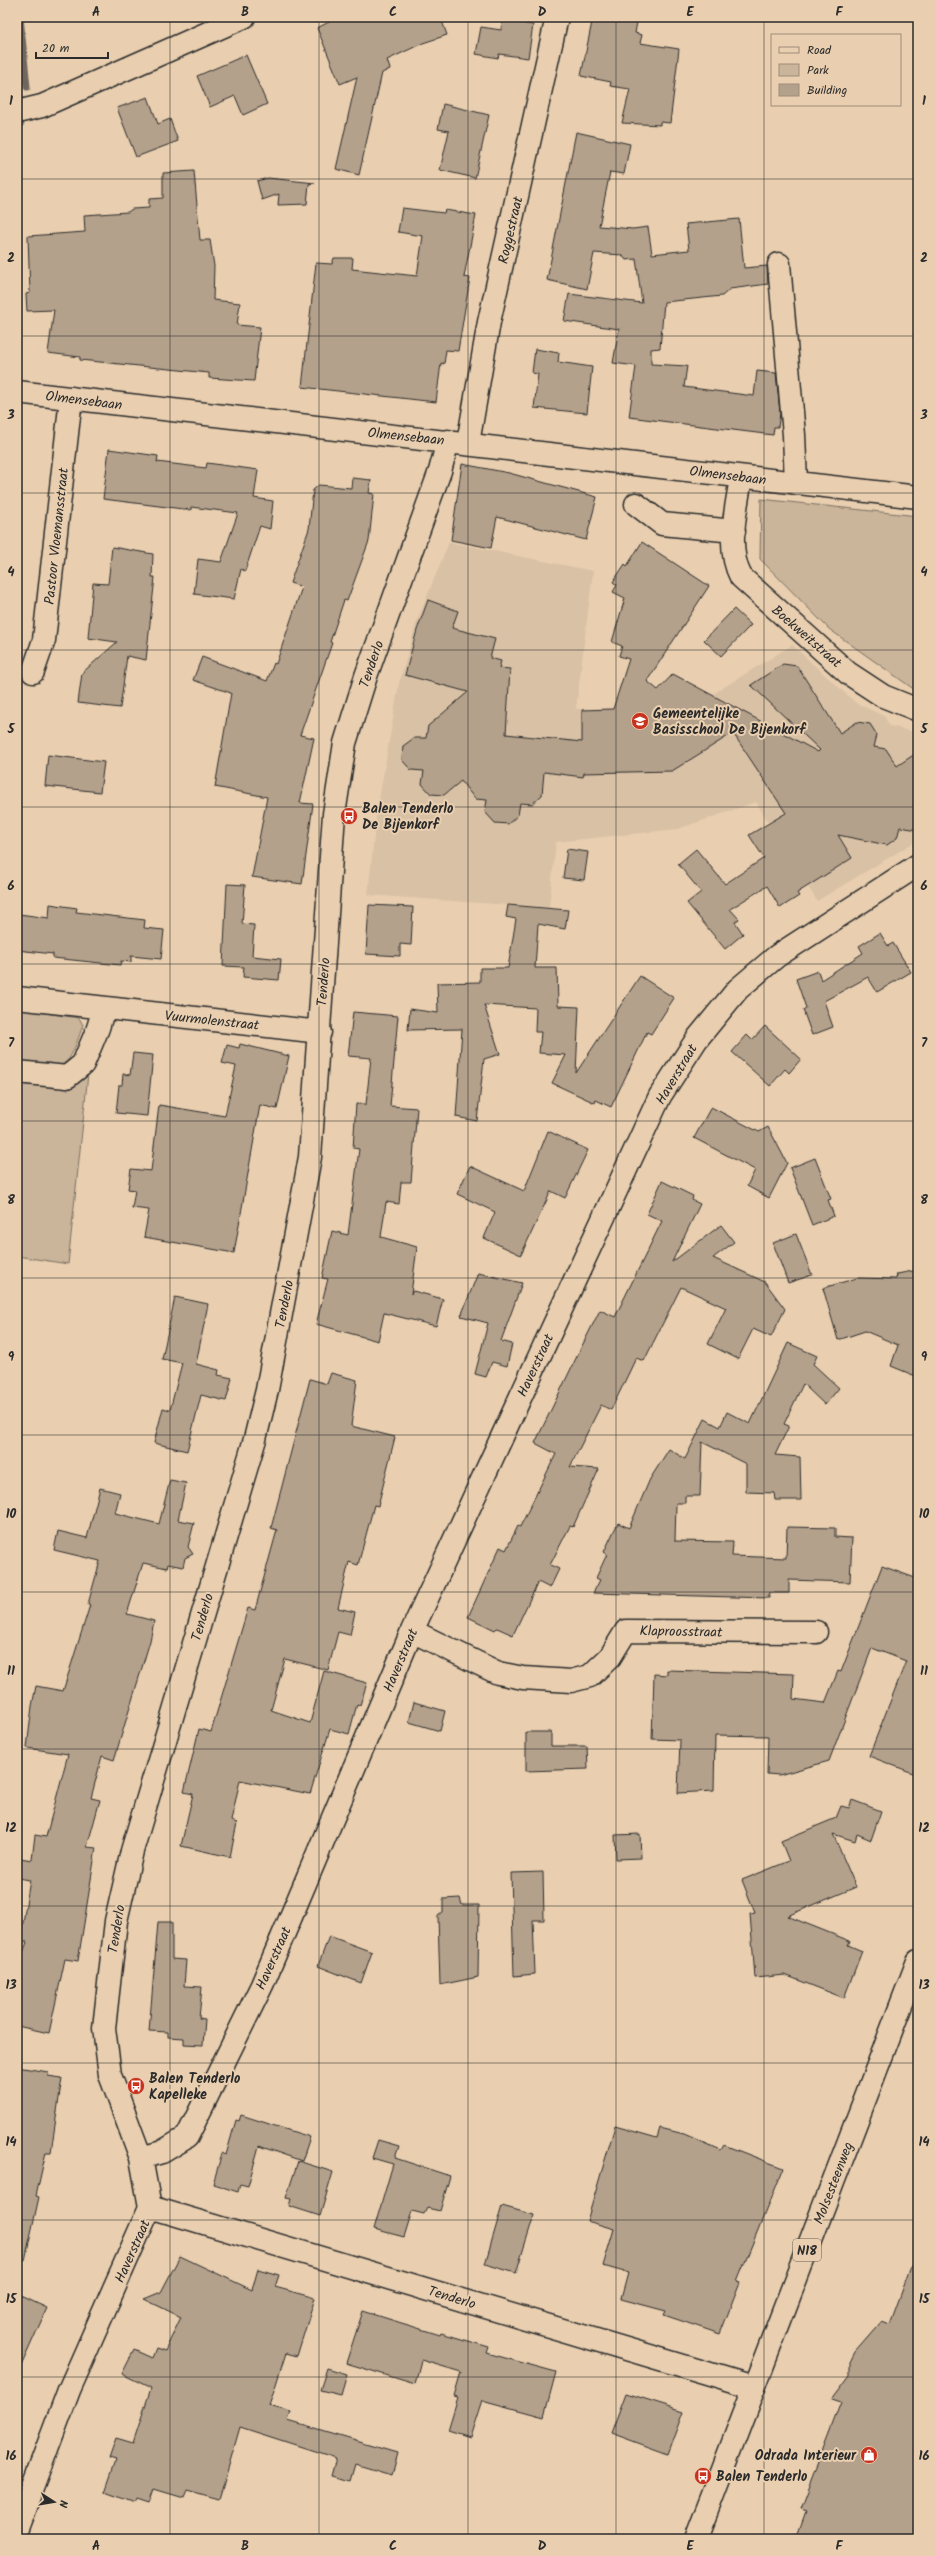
<svg xmlns="http://www.w3.org/2000/svg" width="935" height="2556" font-family="Kalam,sans-serif">
<rect width="100%" height="100%" fill="#e9cfb0"/>
<filter id="ink" filterUnits="userSpaceOnUse"><feTurbulence type="fractalNoise" baseFrequency=".025" numOctaves="2"/><feDisplacementMap in="SourceGraphic" scale="8" xChannelSelector="R" yChannelSelector="G"/><feConvolveMatrix kernelMatrix="1 2 1 2 8 2 1 2 1" color-interpolation-filters="sRGB"/></filter>
<g filter="url(#ink)">
<path fill="#d9c1a5" d="M449,542l144,29 -17,138 116,-2 100,-62 64,58 28,13 6,10 28,7v107l-101,61 -61,-99 -78,27 -122,13 -7,66 -181,-13 8,-78 23,-133 18,-63z"/>
<path fill="#cab49a" stroke="#7a7062" d="M761,499l157,17v137l-3,37 -86,-61 -69,-70z
M17,1009l62,9 4,7c-17,49 -16,43 -66,38z
M88,1074l-20,190 -51,-8v-172c29,2 47,7 71,-10z"/>
<g fill="none" stroke-linecap="round" stroke-linejoin="round">
<path stroke="#70665b" stroke-width="7" d="M20,17l7,70
M17,125l4,-2"/>
</g>
<path fill="#b4a18b" stroke="#2b2b2b" d="M339,17h79l24,4 5,14 -24,8 -36,17 3,9 -8,4 -23,102 -23,-6 21,-92 -17,7 -23,-56z
M593,17h45l-3,16 7,2 -2,8 39,6 -9,74 -10,-1v3l-38,-2 8,-34 -20,-3 1,-4 -30,-6z
M502,20l31,5 -5,33 -29,-4 -1,4 -22,-4 5,-27 20,3z
M246,55l21,49 -24,11 -8,-19 -25,11 -13,-31z
M148,97l10,27 12,-5 8,22 -42,16 -19,-49z
M443,104l46,11 -14,63 -35,-8 9,-39 -11,-2z
M576,132l54,12 -6,30 -14,-2 -11,54 34,3 15,-2 4,27 37,-4 -3,-26 53,-5 5,49 23,-2 1,18 -38,5 -8,7 -58,6 -4,46 -9,1v15l36,2 -3,21 70,9 3,-25 19,2 4,40 -2,14h-4l-1,8 -144,-18 7,-51 -23,-3 6,-34 -55,-8 5,-27 73,9 -6,-44 -10,1 -4,-5 -28,-2 -7,36 -40,-9z
M194,171l6,69h10l4,26 -1,34 27,3 -3,22 23,2 -6,54 -45,-3v-5l-129,-13v-3l-32,-4 6,-43 -27,1 -1,-17 4,-1 -2,-57 57,-4 -1,-17 44,-3 4,-3 17,-1v-9l14,-1v-25z
M268,178l47,5 -6,1 -2,20 -29,1 1,-11 -17,6 -5,-19z
M402,208l42,5 1,-3 31,5 -12,62 6,1 -12,73 -12,-1 -2,14 -3,-1 -5,39 -134,-15 14,-124 16,1 2,-6h19l-1,11 65,7 6,-40 -25,-4z
M535,349l24,4 -1,9 34,5 -5,46 -53,-5 4,-34 -6,-1z
M109,449l49,7 -1,6 49,6 1,-5 51,7 -4,28 19,3 -3,28 -10,-3 -15,45 -4,-2 -7,30 -40,-5 4,-35 23,3 17,-49 -47,-6v3l-88,-11z
M462,464l47,9 88,24 -11,43 -89,-23 -6,31 -40,-8z
M352,478l19,2 -2,13 5,1 -5,47 -22,60 -3,-1 -14,42 2,1 -32,92 14,3 -14,65 13,1 -11,80 -50,-7 15,-80 -52,-10 16,-94 -38,-13 9,-23 65,24 7,-18 2,1 26,-77 -12,-4 19,-54 4,-39 6,-5 32,3z
M642,542l67,44 -62,95 11,9 15,-16 145,78 2,-2 -69,-65 32,-21 14,2 43,67 17,-11 13,2 7,11 -3,12 12,2 11,17 21,-14v78l-18,-3 -3,11 -10,7 -49,-10 14,23 -55,35 2,3 -19,12 -13,-22 -37,23 9,10 -4,3 8,12 -18,15 -38,-46 14,-11 -23,-28 18,-15 29,35 39,-26 -15,-23 37,-22 -53,-80 -61,38 -88,2 -1,4 -39,-5 -2,23 -10,9 -12,-1 -2,12 -10,9 -13,-1 -10,-11 2,-12 -12,-1 -14,-18 -17,14 -13,-1 -9,-10 2,-13 -13,-1 -9,-10 1,-14 11,-8h12l2,-12 40,-34 -63,-17 12,-45 11,-30 30,11 -6,17 43,11 -5,19 11,3 -2,7 11,1 -4,65 76,8v-32l31,-1 16,-50 -10,-3 3,-10 -10,-4 13,-44 -12,-6 4,-7 -4,-3 12,-18 2,2z
M112,547l41,7 -1,23h3l-9,83 -19,-4 -7,52 -42,-5 4,-30 35,-31 -29,-4 5,-55 15,1z
M734,609l17,16 -30,31 -17,-16z
M48,755l56,7 -4,30 -55,-6z
M567,849l21,3 -4,28 -21,-2z
M227,884l18,1 -3,39 12,1 -2,31 29,3 -2,21 -36,-3 1,-10 -21,-1z
M50,904l27,4 -1,4 69,8 -1,8 20,2 -3,29 -30,-3v6l-10,-1 -1,4 -67,-7v-4l-36,-4 2,-36 30,4z
M369,905l44,2 -2,38 -11,-1v12l-34,-2z
M508,905l60,5 -3,19 -27,-5 -3,44h22l1,38 21,1 -3,66 64,-97 34,22 -23,36 -4,-2 -36,75 -15,-7 -1,3 -43,-20 14,-28 -27,-2 2,-21h-6l1,-24 -52,-3 16,49 -16,5 -7,62 -21,-4 6,-88 -54,1 2,-21 28,4 -1,-30 43,-1v-14h28l8,-49 -10,-2z
M880,933l8,13 5,-3 18,29 -34,20 -9,-15 -44,24 9,26 -21,8 -9,-25 3,-2 -10,-29 22,-8 3,9 42,-27 -4,-7z
M353,1012l45,4 -8,90 27,2 -6,74h-10l-2,22 -13,-2 -5,35 36,10 -6,47 2,-3 30,8 -7,27 -52,-13 -6,28 -62,-17 12,-45 -6,-1 10,-47 16,4 11,-86 -6,-1 3,-44h10l5,-46 -23,-2z
M765,1026l36,33 -12,14 -4,-4 -15,17 -38,-34 15,-17 5,5z
M240,1044l49,12 -12,53 -17,-4 -26,148 -90,-16 5,-27 -17,-2 3,-18 -7,-1 3,-20 20,2 8,-66 66,11 11,-50 -14,-3 5,-18 12,3z
M133,1053l20,2 -6,61 -31,-3 3,-28h3l1,-11 7,1z
M711,1107l48,25 9,-5 19,36 -18,35 -22,-12 8,-16 -61,-32z
M548,1131l40,19 -23,48 -14,-7 -30,64 -37,-17 11,-26 -38,-18 13,-28 54,25z
M815,1158l16,41 -3,1 6,16 -22,9 -22,-57z
M662,1181l31,15 -1,4 8,4 -28,58 49,-37 13,17 -21,16 52,24 20,27 -14,28 -18,-8 -15,30 -30,-15 18,-36 -45,-21 -37,74 -8,-3 -25,52 -10,-5 -31,62 29,2 -26,58 -3,-1 -20,39 9,4 -9,19 -12,-6 -25,53 -16,-7 -2,2 -27,-13 32,-70 6,3 12,-24 2,1 36,-73 -21,-11 45,-93 20,-40 15,7 47,-96 -15,-7z
M796,1234l16,41 -24,8 -15,-40z
M918,1270v107l-27,-11 7,-21 -33,-14 -27,9 -15,-52 34,-10 39,1 1,-5z
M478,1273l44,10 -21,58 11,3 -5,22 -15,-4 -6,15 -11,-3 13,-51 -27,-7z
M175,1297l33,7 -12,60 23,6 -1,5 14,3 -6,23 -25,-6 -14,56 -33,-8 9,-35 7,2 12,-47 -20,-4z
M788,1343l29,13 -4,8 26,24 -14,17 -22,-21 -19,40 5,2 -14,29 25,2 1,43h-26l-1,-7 -28,-1v-28l-44,-22 -2,54h-15v7h-9l-1,38 58,1 -1,14 54,2 1,-31 48,1v9l17,1 -2,44 -61,-2v13h-20v5l-176,-5 7,-13 -4,-2 11,-24 -3,-2 9,-19 5,-10 11,5 21,-49 19,-30 16,10 20,-40 15,8 7,-15 23,12z
M331,1373l26,7 -6,46 44,11 -17,69 -4,-1 -16,60 -9,-3 -11,46 17,4 -5,23 -12,-3 -10,38 -43,-11 -14,51 39,13 14,-52 43,12 -7,22 -3,-1 -8,30 -19,-5 -20,65 -70,-14 -9,41 6,2 -7,34 -49,-11 12,-52 -9,-2 15,-63 12,3 37,-124 7,2 22,-80 -6,-2 39,-149 17,5z
M170,1480l16,3 -8,37 16,3 -6,24 5,7 -8,4 -2,9 -15,-3 -1,4 -24,-5 -16,51 27,7 -4,20 -36,119 -12,-4 -11,42 9,2 -13,47 9,1 -18,113 -13,-2 -16,74 -32,-7v-57l10,-27 -7,-1 10,-61 -13,-2 3,-20 12,2 3,-25 11,2 22,-83 -41,-6 5,-42 4,-20 27,5 27,-86 -2,-1 12,-43 -46,-11 4,-19 29,7 13,-50 20,5 -5,20 44,11z
M882,1566l36,13v196l-49,-19 37,-95 -34,-13 -43,113 -50,14 -12,-1 1,-38 -53,-1 -1,56 -36,2 2,-53 -28,-1 2,-65 13,1v-5l127,4 -1,25 32,4 13,-32 3,1z
M414,1702l31,9 -5,20 -31,-9z
M526,1732h25v14h36l1,23 -62,2z
M852,1800l29,11 -10,29 -14,-6 -2,7 -22,-7 23,53 -69,29 63,25 -2,4 14,6 -18,47 -59,-23 -30,3 -5,-64 5,-1 -13,-33 47,-19 -8,-20 55,-23 5,-12 8,2z
M640,1834l1,24 -25,1 -1,-24z
M543,1872l1,48h-11l2,54 -21,2 -3,-103z
M460,1898l2,7h17l-1,72 -38,8 -2,-69 5,-4v-13z
M158,1922h14v37l14,1 -2,26 18,1 -3,31 6,1 -2,26 -19,-1v-6l-16,-1v-5l-19,-1z
M329,1936l43,16 -11,31 -43,-17z
M17,2067l31,5v4l14,2 -11,74h-5l-10,44 3,1 -14,63 -8,-1z
M241,2115l69,22 -8,24 -43,-15 -11,40 -8,-2 -2,8 -25,-8 9,-31 4,2 10,-35 3,1z
M615,2126l42,12 3,-10 24,6 37,16 3,-5 59,23 -46,114 3,1 -20,51 -56,-19 2,-4 -45,-12 7,-26 -25,-7 11,-37 -27,-8z
M378,2140l21,6 -4,12 55,18 -10,35 -13,-3 -3,6 -12,-3 -8,26 -30,-8 19,-65 -21,-6z
M298,2161l35,11 -13,44 -31,-10 2,-7 -5,-1z
M502,2206l32,9 -18,58 -31,-9z
M916,2253h2v286h-122l10,-28 -6,-2 41,-107 -9,-3 18,-24v-13l5,-10 27,-31 8,3z
M180,2256l72,34 6,-21 21,6 -4,12 40,11 -18,58 -11,-3 -17,53 22,6 -3,9 109,32 -6,22 -36,-11 -5,17 -19,-5 5,-18 -96,-31 -21,73 -32,-9 -3,7 -30,-9 -5,14 -12,-4 -2,4 -30,-11 11,-32 -7,-2 7,-20 17,5 18,-55 -29,-14 12,-24 18,8 4,-10 9,3 16,-34 -37,-18 17,-7z
M17,2294l30,14 -30,67z
M363,2311l77,24 1,-2 48,14 -2,6 69,19 -12,45 -62,-17 -12,37 -22,-7 10,-33 -4,-1 7,-24 -40,-12 -6,24 -69,-21z
M327,2368l20,6 -6,21 -21,-5z
M626,2393l58,18 -16,43 -57,-21z"/>
<g fill="none" stroke-linecap="round" stroke-linejoin="round">
<defs>
<path id="street" d="M17,112l25,-6 202,-89
M779,264l15,171 2,48
M468,443l21,-121 68,-305
M741,477c-4,31 -16,70 0,100l107,96 35,23 35,14
M636,504l26,20 72,7
M33,672l11,-32 27,-242
M17,998l303,34
M17,1072l50,5 16,-13 15,-36 6,-20
M412,1631l86,42 25,5 48,3 19,-5 20,-19 16,-26 190,1
M141,2158l21,-6 25,-15 75,-152 150,-354 248,-535 37,-57 41,-50 39,-33 141,-91
M150,2207l604,180
M17,2528l52,-138 81,-183 -9,-49 -31,-83 -6,-47 12,-107 16,-70 123,-412 12,-49 43,-233 24,-343 11,-71 21,-67 74,-205 8,-30"/>
<path id="secondary" d="M17,392l901,105"/>
<path id="primary" d="M696,2539l222,-578"/>
</defs>
<use href="#street" stroke="#2b2b2b" stroke-width="25"/>
<use href="#secondary" stroke="#2b2b2b" stroke-width="25"/>
<use href="#primary" stroke="#2b2b2b" stroke-width="25"/>
<use href="#street" stroke="#e9cfb0" stroke-width="22"/>
<use href="#secondary" stroke="#e9cfb0" stroke-width="22"/>
<use href="#primary" stroke="#e9cfb0" stroke-width="22"/>
</g>
</g>
<path fill="none" stroke="#2b2b2b" stroke-width="1" stroke-opacity="0.55" d="M170,17v2522M319,17v2522M468,17v2522M616,17v2522M764,17v2522M17,179h901M17,336h901M17,493h901M17,650h901M17,807h901M17,964h901M17,1121h901M17,1278h901M17,1435h901M17,1592h901M17,1749h901M17,1906h901M17,2063h901M17,2220h901M17,2377h901"/>
<defs>
<symbol id="school-disc" viewBox="-11 -11 22 22"><circle r="9.5" fill="#c8321e" stroke="#e9cfb0"/><path d="M0-5L7-2L0 1L-7-2ZM-4 1L0 2.5L4 1V4Q0 6-4 4Z" fill="#fff"/></symbol>
<symbol id="bus-disc" viewBox="-11 -11 22 22"><circle r="9.5" fill="#c8321e" stroke="#e9cfb0"/><path d="M-5-6H5V4H4V6H2V4H-2V6H-4V4H-5ZM-3.5-4V0h7V-4ZM-3.5 1.2v1.5H-2V1.2ZM2 1.2v1.5H3.5V1.2Z" fill="#fff"/></symbol>
<symbol id="shop-disc" viewBox="-11 -11 22 22"><circle r="9.5" fill="#c8321e" stroke="#e9cfb0"/><path d="M-5-2.5h2.3a2.7 3.5 0 0 1 5.4 0H5L5.5 6h-11ZM-1.5-2.5h3a1.5 2.3 0 0 0-3 0Z" fill="#fff"/></symbol>
</defs>
<g fill-rule="evenodd">
<use href="#school-disc" x="630" y="711" width="20" height="20"/>
<use href="#bus-disc" x="339" y="806" width="20" height="20"/>
<use href="#bus-disc" x="126" y="2076" width="20" height="20"/>
<use href="#shop-disc" x="859" y="2445" width="20" height="20"/>
<use href="#bus-disc" x="693" y="2466" width="20" height="20"/>
</g>
<g text-anchor="middle" stroke-width="4" stroke-linejoin="round" paint-order="stroke">
<rect fill="#e9cfb0" stroke="#645c53" stroke-width="1" x="793" y="2239" width="28" height="22" rx="3"/>
<g font-size="13" font-weight="bold" fill="#2b2b2b">
<text x="807" y="2255">N18</text>
</g>
<g font-size="14" fill="#2b2b2b" stroke="#e9cfb0">
<text transform="translate(510 230) rotate(-77)" y="5">Roggestraat</text>
<text transform="translate(84 400) rotate(7)" y="5">Olmensebaan</text>
<text transform="translate(406 436) rotate(6)" y="5">Olmensebaan</text>
<text transform="translate(728 475) rotate(7)" y="5">Olmensebaan</text>
<text transform="translate(56 536) rotate(-84)" y="5">Pastoor Vloemansstraat</text>
<text transform="translate(807 636) rotate(41)" y="5">Boekweitstraat</text>
<text transform="translate(371 664) rotate(-71)" y="5">Tenderlo</text>
<text transform="translate(323 982) rotate(-86)" y="5">Tenderlo</text>
<text transform="translate(212 1020) rotate(6)" y="5">Vuurmolenstraat</text>
<text transform="translate(676 1074) rotate(-59)" y="5">Haverstraat</text>
<text transform="translate(284 1304) rotate(-79)" y="5">Tenderlo</text>
<text transform="translate(535 1365) rotate(-65)" y="5">Haverstraat</text>
<text transform="translate(202 1617) rotate(-74)" y="5">Tenderlo</text>
<text transform="translate(681 1631) rotate(1)" y="5">Klaproosstraat</text>
<text transform="translate(400 1660) rotate(-67)" y="5">Haverstraat</text>
<text transform="translate(116 1929) rotate(-81)" y="5">Tenderlo</text>
<text transform="translate(273 1958) rotate(-66)" y="5">Haverstraat</text>
<text transform="translate(833 2183) rotate(-69)" y="5">Molsesteenweg</text>
<text transform="translate(132 2251) rotate(-66)" y="5">Haverstraat</text>
<text transform="translate(452 2297) rotate(17)" y="5">Tenderlo</text>
</g>
<g font-size="14" font-weight="bold" fill="#2b2b2b" stroke="#e9cfb0" text-anchor="start">
<text x="653" y="718">Gemeentelijke<tspan x="653" dy="16">Basisschool De Bijenkorf</tspan></text>
<text x="362" y="813">Balen Tenderlo<tspan x="362" dy="16">De Bijenkorf</tspan></text>
<text x="149" y="2083">Balen Tenderlo<tspan x="149" dy="16">Kapelleke</tspan></text>
<text x="856" y="2460" text-anchor="end">Odrada Interieur</text>
<text x="716" y="2481">Balen Tenderlo</text>
</g>
</g>
<rect width="935" height="2556" fill="none" stroke="#e9cfb0" stroke-width="44"/>
<rect x="771" y="34" width="130" height="72" fill="#e9cfb0" stroke="#9d8d7b"/>
<rect x="779" y="47" width="20" height="6" fill="#e9cfb0" stroke="#9d8d7b"/>
<text x="807" y="54" font-size="12" fill="#2b2b2b">Road</text>
<rect x="779" y="64" width="20" height="12" fill="#cab49a" stroke="#9d8d7b"/>
<text x="807" y="74" font-size="12" fill="#2b2b2b">Park</text>
<rect x="779" y="84" width="20" height="12" fill="#b4a18b" stroke="#9d8d7b"/>
<text x="807" y="94" font-size="12" fill="#2b2b2b">Building</text>
<g transform="translate(54 2502) rotate(102)" stroke="#e9cfb0" stroke-width="3" paint-order="stroke">
<path d="M0-3L7 15L0 10L-7 15Z" fill="#2b2b2b"/>
<text y="-6" font-size="11" font-weight="bold" text-anchor="middle" fill="#2b2b2b">N</text>
</g>
<path d="M36 52v6h72v-6" fill="none" stroke="#2b2b2b" stroke-width="2"/>
<text x="42" y="52" font-size="12" fill="#2b2b2b" stroke="#e9cfb0" stroke-width="3" paint-order="stroke">20 m</text>
<rect x="22" y="22" width="891" height="2512" fill="none" stroke="#2b2b2b" stroke-width="1.5"/>
<g font-size="13" text-anchor="middle" font-weight="bold" fill="#2b2b2b">
<text x="96" y="16">A</text>
<text x="245" y="16">B</text>
<text x="393" y="16">C</text>
<text x="542" y="16">D</text>
<text x="690" y="16">E</text>
<text x="839" y="16">F</text>
<text x="11" y="105">1</text>
<text x="924" y="105">1</text>
<text x="11" y="262">2</text>
<text x="924" y="262">2</text>
<text x="11" y="419">3</text>
<text x="924" y="419">3</text>
<text x="11" y="576">4</text>
<text x="924" y="576">4</text>
<text x="11" y="733">5</text>
<text x="924" y="733">5</text>
<text x="11" y="890">6</text>
<text x="924" y="890">6</text>
<text x="11" y="1047">7</text>
<text x="924" y="1047">7</text>
<text x="11" y="1204">8</text>
<text x="924" y="1204">8</text>
<text x="11" y="1361">9</text>
<text x="924" y="1361">9</text>
<text x="11" y="1518">10</text>
<text x="924" y="1518">10</text>
<text x="11" y="1675">11</text>
<text x="924" y="1675">11</text>
<text x="11" y="1832">12</text>
<text x="924" y="1832">12</text>
<text x="11" y="1989">13</text>
<text x="924" y="1989">13</text>
<text x="11" y="2146">14</text>
<text x="924" y="2146">14</text>
<text x="11" y="2303">15</text>
<text x="924" y="2303">15</text>
<text x="11" y="2460">16</text>
<text x="924" y="2460">16</text>
<text x="96" y="2550">A</text>
<text x="245" y="2550">B</text>
<text x="393" y="2550">C</text>
<text x="542" y="2550">D</text>
<text x="690" y="2550">E</text>
<text x="839" y="2550">F</text>
</g>
</svg>
